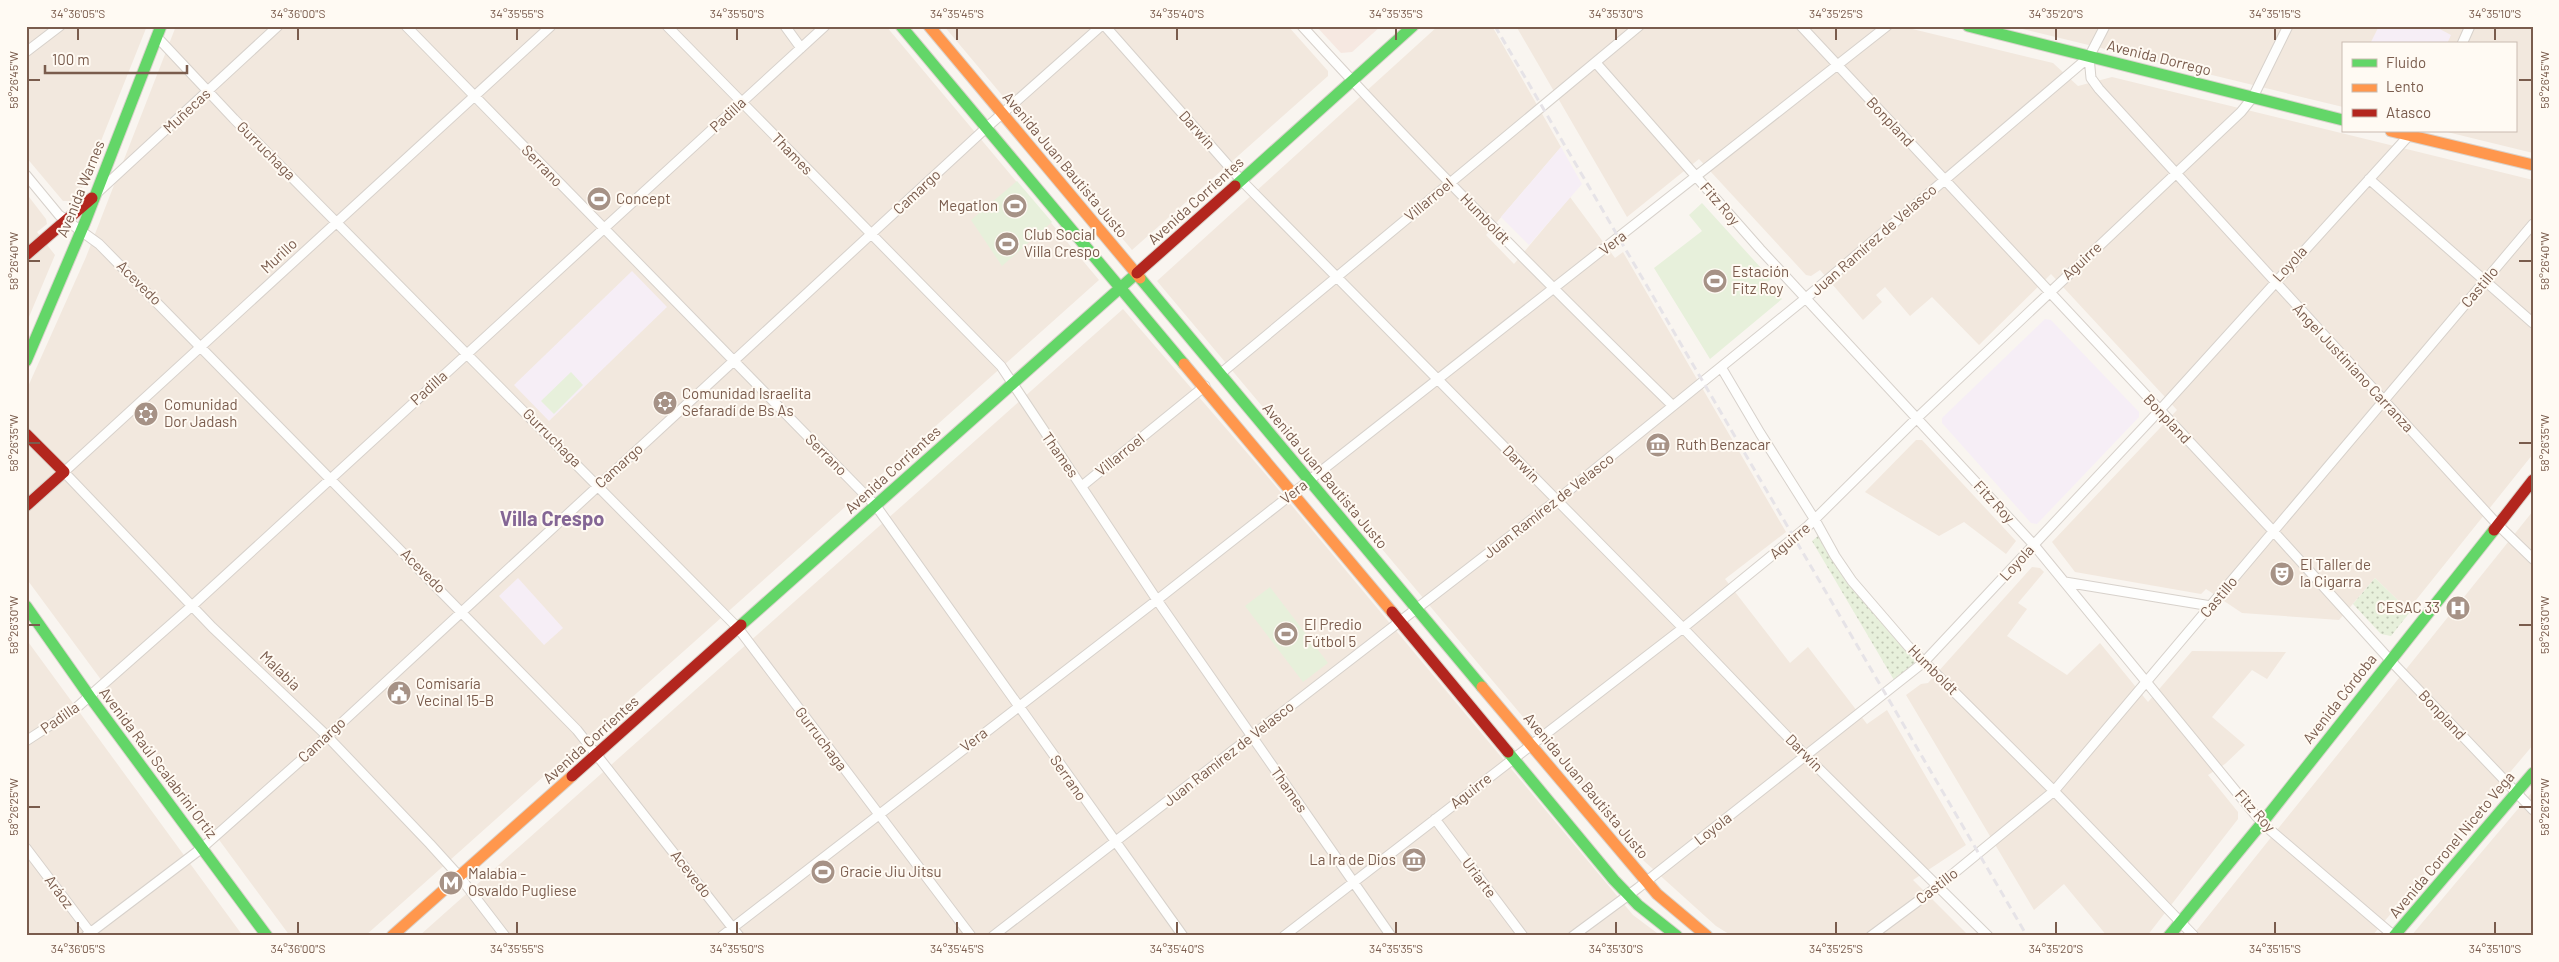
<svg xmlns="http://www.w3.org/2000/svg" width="2559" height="962" font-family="Barlow,sans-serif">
<defs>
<pattern id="park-dots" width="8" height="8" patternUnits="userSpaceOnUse" patternTransform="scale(1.25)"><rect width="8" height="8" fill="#e7f0db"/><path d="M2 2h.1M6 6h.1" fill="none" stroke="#c0c6b4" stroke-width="1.8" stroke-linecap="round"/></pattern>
</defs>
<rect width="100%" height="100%" fill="#f9f5f0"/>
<path fill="#f2e8de" d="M26,26h121l-66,165 -9,10h-9l-37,-44z
M176,26h710l213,254 -734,656h-75l-264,-358v-187l60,-134z
M944,26h344l40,45v5l-196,174z
M1438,26h54l69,121 -75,88 28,29 56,-67 45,61 8,-6 163,280 -61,47 65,84 18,-16 59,77 20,-14 79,135 -53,35 56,56h-237l-16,-10 -72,-65 -487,-580z
M1516,26h384l153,37 25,23 34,-9 421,103v274l-125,156 -33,-32 -36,42 -97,-7 -36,-24 -5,5 -126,-22 -23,-30 125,-132 -126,-136 -72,71 -47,-48 -22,19 -25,-29 -9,8 6,7 -19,18 -43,-50 -9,6 -5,-1 -107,-116 -72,58z
M2010,26h523v127l-90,-22h72v-87h-172v63z
M26,193l20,26 1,5 -10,8 18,23 -29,69z
M1123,309l150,174 360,432 28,21h-1242z
M1916,440h6l94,101 -10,13 -42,-32 -25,14 -74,-44z
M2533,511v234l-161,191h-180z
M2032,567l8,1 4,4 -26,31 9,6 -20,27 60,39 33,-32 48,59 44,-51 94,1 -19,27 -15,-9 -40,47 33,28 -20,19 -17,11 30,37v7l-91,117h-40l-43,-52 -30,26 -128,-215 15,-11 7,-1z
M26,639l217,297h-217z
M2533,791v145h-122z"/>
<path fill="#f6e8e1" d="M1381,26l-29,26 -11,1 -24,-26z"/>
<path fill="#f6eef6" d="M2379,26h55l17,9 -4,9h-77z
M1561,147l21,37 -53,61 -28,-28z
M632,271l35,36 -118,114 -35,-36z
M2045,319l6,1 88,92v5l-102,107 -6,-1 -89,-100v-5z
M518,578l45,50 -19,17 -45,-49z"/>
<path fill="url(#park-dots)" d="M1818,536l31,47 66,76 -1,5 -20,16 -82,-139z
M2375,578l35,34 -19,24 -10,-2 -28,-30z"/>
<path fill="#e7f0db" d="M1017,181l35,41 -50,44 -31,-46z
M1702,203l69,76 -4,4 15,16 -72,60 -56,-91 48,-37 -13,-16z
M571,372l12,13 -29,29 -13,-13z
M1270,587l58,76 -25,19 -58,-76z"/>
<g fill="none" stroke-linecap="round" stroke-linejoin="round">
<defs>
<path id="street" d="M406,26l470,480 307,430
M667,26l334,340 156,234 234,336
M785,26l16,22
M1105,26l136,154 442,448 123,128 182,180
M1302,26c119,131 245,257 371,380
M1801,26l473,506 116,128 143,150
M157,37l77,82 504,509 233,308
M2462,44l8,-18
M26,52l34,-26
M2089,57l2,21 8,11 398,435 36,35
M1596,63l164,186 274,296 228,278 132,113
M26,175l33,40 40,29 478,486 162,206
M2369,179l164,144
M97,193l181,-167
M1721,367l39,66 55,87 20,36 17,25 56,65 146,145 140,145
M1220,374l419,-348
M1082,486l123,-100
M2065,582l146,24
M26,741l49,-32 118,-104 632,-579
M1435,819l88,117
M26,848l66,87
M86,936l116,-88 107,-95 677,-625 115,-102
M505,936l-46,-60 -29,-32 -104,-109 -114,-108 -148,-155 487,-446
M722,936l435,-336 730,-574
M993,936l564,-436 249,-202 283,-241 16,-31
M1284,936l399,-308 125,-102 109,-108 324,-306 12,-15 35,-71
M1573,936l65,-48 286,-226 235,-251 254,-280
M1871,936l66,-49 117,-96 479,-567"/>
<path id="fast" d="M901,26l283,338
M1968,26l375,94
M1235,186l178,-160
M1140,278l342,409
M26,361l59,-139 76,-196
M26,606l64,91 177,239
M741,625l396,-352
M1508,752l106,128 24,25 39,31
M2169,936l93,-113 232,-293
M2394,936l139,-163"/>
<path id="slow" d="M929,26l211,252
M2391,131l142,34
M1184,364l208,248
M1482,687l175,207 50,42
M392,936l180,-160"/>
<path id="jam" d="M26,255l66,-57
M1137,273l98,-87
M26,434l38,38 -38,34
M2494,530l39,-50
M1392,612l116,140
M572,776l169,-151"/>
</defs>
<use href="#street" stroke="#d7d1cb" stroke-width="11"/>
<use href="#fast" stroke="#d9d2cb" stroke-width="13"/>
<use href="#slow" stroke="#d9d2cb" stroke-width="13"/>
<use href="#jam" stroke="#d9d2cb" stroke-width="13"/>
<use href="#street" stroke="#fefefd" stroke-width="9"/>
<use href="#fast" stroke="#63d668" stroke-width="11"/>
<use href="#slow" stroke="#ff974d" stroke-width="11"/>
<use href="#jam" stroke="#b3261e" stroke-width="11"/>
<path stroke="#e6e3e7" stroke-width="3" stroke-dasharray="8 5" stroke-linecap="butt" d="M1495,26l532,910"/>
</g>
<path fill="none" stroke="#7a5c4d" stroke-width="2" d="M78,28v12M298,28v12M517,28v12M737,28v12M957,28v12M1177,28v12M1396,28v12M1616,28v12M1836,28v12M2056,28v12M2275,28v12M2495,28v12M28,80h12M2519,80h13M28,261h12M2519,261h13M28,443h12M2519,443h13M28,625h12M2519,625h13M28,807h12M2519,807h13M78,922v12M298,922v12M517,922v12M737,922v12M957,922v12M1177,922v12M1396,922v12M1616,922v12M1836,922v12M2056,922v12M2275,922v12M2495,922v12"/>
<defs>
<symbol id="stadium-disc" viewBox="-11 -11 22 22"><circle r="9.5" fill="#a69286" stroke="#fffaf3"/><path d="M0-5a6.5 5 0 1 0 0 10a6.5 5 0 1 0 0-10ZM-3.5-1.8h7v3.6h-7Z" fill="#fff"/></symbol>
<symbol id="synagogue-disc" viewBox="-11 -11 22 22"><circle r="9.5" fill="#a69286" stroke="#fffaf3"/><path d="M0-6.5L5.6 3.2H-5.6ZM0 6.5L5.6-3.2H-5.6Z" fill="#fff"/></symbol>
<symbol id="museum-disc" viewBox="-11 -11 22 22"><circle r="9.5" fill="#a69286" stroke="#fffaf3"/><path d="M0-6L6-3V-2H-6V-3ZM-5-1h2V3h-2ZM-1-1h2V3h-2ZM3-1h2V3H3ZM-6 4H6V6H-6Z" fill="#fff"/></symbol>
<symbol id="theatre-disc" viewBox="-11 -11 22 22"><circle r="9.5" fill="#a69286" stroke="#fffaf3"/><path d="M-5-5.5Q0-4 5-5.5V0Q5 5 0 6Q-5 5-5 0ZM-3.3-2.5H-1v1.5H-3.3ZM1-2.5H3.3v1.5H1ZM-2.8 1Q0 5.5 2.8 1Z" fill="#fff"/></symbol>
<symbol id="hospital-disc" viewBox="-11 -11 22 22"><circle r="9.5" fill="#a69286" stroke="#fffaf3"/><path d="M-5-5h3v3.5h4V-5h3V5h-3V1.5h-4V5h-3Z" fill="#fff"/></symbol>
<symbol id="civic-disc" viewBox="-11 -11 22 22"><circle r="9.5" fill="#a69286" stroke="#fffaf3"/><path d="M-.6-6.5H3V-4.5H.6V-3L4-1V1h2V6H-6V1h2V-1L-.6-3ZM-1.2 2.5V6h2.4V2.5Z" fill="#fff"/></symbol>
<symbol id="metro-disc" viewBox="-11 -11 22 22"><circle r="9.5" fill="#a69286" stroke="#fffaf3"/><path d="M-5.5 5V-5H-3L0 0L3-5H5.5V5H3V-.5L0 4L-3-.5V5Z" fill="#fff"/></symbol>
</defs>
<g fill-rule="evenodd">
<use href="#stadium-disc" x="585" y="185" width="28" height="28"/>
<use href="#stadium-disc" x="1001" y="192" width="28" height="28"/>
<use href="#stadium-disc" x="993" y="230" width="28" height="28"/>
<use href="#stadium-disc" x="1701" y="267" width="28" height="28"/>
<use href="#synagogue-disc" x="651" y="389" width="28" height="28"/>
<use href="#synagogue-disc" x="132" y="400" width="28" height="28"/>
<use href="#museum-disc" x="1644" y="431" width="28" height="28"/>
<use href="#theatre-disc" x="2268" y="560" width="28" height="28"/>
<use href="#hospital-disc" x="2444" y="594" width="28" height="28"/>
<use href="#stadium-disc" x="1272" y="620" width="28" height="28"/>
<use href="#civic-disc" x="385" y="679" width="28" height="28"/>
<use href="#museum-disc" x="1400" y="846" width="28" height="28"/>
<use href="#stadium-disc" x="809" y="858" width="28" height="28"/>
<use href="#metro-disc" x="437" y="869" width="28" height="28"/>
</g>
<g text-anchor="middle" stroke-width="4" stroke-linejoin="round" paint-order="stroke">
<g font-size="15" fill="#7a5c4d" stroke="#fffaf3">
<text transform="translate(2159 58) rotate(14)" y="5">Avenida Dorrego</text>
<text transform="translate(187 111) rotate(-43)" y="5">Muñecas</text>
<text transform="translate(728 115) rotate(-43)" y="5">Padilla</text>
<text transform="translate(1890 122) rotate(47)" y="5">Bonpland</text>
<text transform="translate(1197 130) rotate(48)" y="5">Darwin</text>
<text transform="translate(266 151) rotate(45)" y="5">Gurruchaga</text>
<text transform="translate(792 154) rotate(46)" y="5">Thames</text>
<text transform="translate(1065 165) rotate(50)" y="5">Avenida Juan Bautista Justo</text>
<text transform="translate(542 166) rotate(46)" y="5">Serrano</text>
<text transform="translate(81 189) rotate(-68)" y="5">Avenida Warnes</text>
<text transform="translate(917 192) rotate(-43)" y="5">Camargo</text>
<text transform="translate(1429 200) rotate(-40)" y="5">Villarroel</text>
<text transform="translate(1196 201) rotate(-42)" y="5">Avenida Corrientes</text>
<text transform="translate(1720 204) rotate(49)" y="5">Fitz Roy</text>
<text transform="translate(1485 219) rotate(46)" y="5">Humboldt</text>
<text transform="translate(1874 240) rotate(-41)" y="5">Juan Ramírez de Velasco</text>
<text transform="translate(1613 243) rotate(-38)" y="5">Vera</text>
<text transform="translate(279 256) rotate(-43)" y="5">Murillo</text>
<text transform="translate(2082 261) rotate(-43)" y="5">Aguirre</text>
<text transform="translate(2290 264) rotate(-47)" y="5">Loyola</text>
<text transform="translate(139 283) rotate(45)" y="5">Acevedo</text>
<text transform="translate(2480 287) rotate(-50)" y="5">Castillo</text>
<text transform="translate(2353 368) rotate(47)" y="5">Ángel Justiniano Carranza</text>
<text transform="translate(429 388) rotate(-42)" y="5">Padilla</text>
<text transform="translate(2167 419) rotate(47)" y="5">Bonpland</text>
<text transform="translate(552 438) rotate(45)" y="5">Gurruchaga</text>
<text transform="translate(826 455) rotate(45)" y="5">Serrano</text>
<text transform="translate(1060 455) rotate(55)" y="5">Thames</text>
<text transform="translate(1120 455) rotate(-39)" y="5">Villarroel</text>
<text transform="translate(1521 464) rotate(45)" y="5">Darwin</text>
<text transform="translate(619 466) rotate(-42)" y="5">Camargo</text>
<text transform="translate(893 470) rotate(-42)" y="5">Avenida Corrientes</text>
<text transform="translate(1325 476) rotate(50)" y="5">Avenida Juan Bautista Justo</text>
<text transform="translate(1294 492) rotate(-38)" y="5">Vera</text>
<text transform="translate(1994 502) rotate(47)" y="5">Fitz Roy</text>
<text transform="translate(1549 506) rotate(-38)" y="5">Juan Ramírez de Velasco</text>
<text transform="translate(1790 541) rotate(-40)" y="5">Aguirre</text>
<text transform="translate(2017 563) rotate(-47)" y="5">Loyola</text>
<text transform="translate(423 571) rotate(45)" y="5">Acevedo</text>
<text transform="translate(2219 597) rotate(-50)" y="5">Castillo</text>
<text transform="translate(1933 670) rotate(45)" y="5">Humboldt</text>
<text transform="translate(280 671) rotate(44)" y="5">Malabia</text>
<text transform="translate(2340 699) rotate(-52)" y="5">Avenida Córdoba</text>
<text transform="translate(2442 715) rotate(47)" y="5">Bonpland</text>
<text transform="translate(60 718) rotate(-35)" y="5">Padilla</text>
<text transform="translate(821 739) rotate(53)" y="5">Gurruchaga</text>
<text transform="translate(322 740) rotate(-43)" y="5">Camargo</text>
<text transform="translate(591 740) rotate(-42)" y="5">Avenida Corrientes</text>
<text transform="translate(974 740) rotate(-37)" y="5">Vera</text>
<text transform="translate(1804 753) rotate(45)" y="5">Darwin</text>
<text transform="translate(1229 754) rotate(-38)" y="5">Juan Ramírez de Velasco</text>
<text transform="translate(158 763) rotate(53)" y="5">Avenida Raúl Scalabrini Ortiz</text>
<text transform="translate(1068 778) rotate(55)" y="5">Serrano</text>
<text transform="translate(1586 786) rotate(50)" y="5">Avenida Juan Bautista Justo</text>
<text transform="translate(1289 790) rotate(55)" y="5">Thames</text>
<text transform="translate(1471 791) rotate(-38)" y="5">Aguirre</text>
<text transform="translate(2255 811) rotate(48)" y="5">Fitz Roy</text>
<text transform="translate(1713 829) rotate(-38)" y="5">Loyola</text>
<text transform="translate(2452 845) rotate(-50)" y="5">Avenida Coronel Niceto Vega</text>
<text transform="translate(691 874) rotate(52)" y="5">Acevedo</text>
<text transform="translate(1479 878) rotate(53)" y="5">Uriarte</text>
<text transform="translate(1937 886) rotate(-38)" y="5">Castillo</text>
<text transform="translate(59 892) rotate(53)" y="5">Aráoz</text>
</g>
<g font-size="15" fill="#7a5c4d" stroke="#fffaf3" text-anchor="start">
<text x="616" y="204">Concept</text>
<text x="998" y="211" text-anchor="end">Megatlon</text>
<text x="1024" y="240">Club Social<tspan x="1024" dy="17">Villa Crespo</tspan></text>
<text x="1732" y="277">Estación<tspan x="1732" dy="17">Fitz Roy</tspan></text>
<text x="682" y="399">Comunidad Israelita<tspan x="682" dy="17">Sefaradí de Bs As</tspan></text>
<text x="164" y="410">Comunidad<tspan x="164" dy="17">Dor Jadash</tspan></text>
<text x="1676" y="450">Ruth Benzacar</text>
<text x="2300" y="570">El Taller de<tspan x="2300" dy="17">la Cigarra</tspan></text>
<text x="2440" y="613" text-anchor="end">CESAC 33</text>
<text x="1304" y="630">El Predio<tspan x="1304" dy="17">Fútbol 5</tspan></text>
<text x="416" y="689">Comisaría<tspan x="416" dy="17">Vecinal 15-B</tspan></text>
<text x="1396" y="865" text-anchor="end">La Ira de Dios</text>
<text x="840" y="877">Gracie Jiu Jitsu</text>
<text x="468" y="879">Malabia -<tspan x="468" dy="17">Osvaldo Pugliese</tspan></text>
</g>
<g font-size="20" font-weight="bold" fill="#846695" stroke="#fffaf3">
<text x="552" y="526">Villa Crespo</text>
</g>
</g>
<rect width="2559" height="962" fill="none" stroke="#fffaf3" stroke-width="55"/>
<rect x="2342" y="42" width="175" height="90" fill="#fffaf3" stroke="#cabbb1"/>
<rect x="2352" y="59" width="25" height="8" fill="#63d668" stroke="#cabbb1"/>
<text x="2386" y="68" font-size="15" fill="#7a5c4d">Fluido</text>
<rect x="2352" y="84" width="25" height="8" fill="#ff974d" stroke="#cabbb1"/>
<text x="2386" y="92" font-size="15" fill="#7a5c4d">Lento</text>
<rect x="2352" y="109" width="25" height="8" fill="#b3261e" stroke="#cabbb1"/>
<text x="2386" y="118" font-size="15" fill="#7a5c4d">Atasco</text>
<path d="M45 65v8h142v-8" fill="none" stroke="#7a5c4d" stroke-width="2.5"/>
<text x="52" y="65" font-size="15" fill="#7a5c4d" stroke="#fffaf3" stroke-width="4" paint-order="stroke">100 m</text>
<rect x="28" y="28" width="2504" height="906" fill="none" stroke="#7a5c4d" stroke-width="2"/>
<g font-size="12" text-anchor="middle" fill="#7a5c4d">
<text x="78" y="18">34°36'05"S</text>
<text x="298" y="18">34°36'00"S</text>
<text x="517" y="18">34°35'55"S</text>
<text x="737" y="18">34°35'50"S</text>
<text x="957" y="18">34°35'45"S</text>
<text x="1177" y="18">34°35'40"S</text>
<text x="1396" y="18">34°35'35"S</text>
<text x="1616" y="18">34°35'30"S</text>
<text x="1836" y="18">34°35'25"S</text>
<text x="2056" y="18">34°35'20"S</text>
<text x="2275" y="18">34°35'15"S</text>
<text x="2495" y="18">34°35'10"S</text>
<text transform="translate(2545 80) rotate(-90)" y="4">58°26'45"W</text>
<text transform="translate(14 80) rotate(-90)" y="4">58°26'45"W</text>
<text transform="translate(2545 261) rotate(-90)" y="4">58°26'40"W</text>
<text transform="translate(14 261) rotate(-90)" y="4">58°26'40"W</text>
<text transform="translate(2545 443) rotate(-90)" y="4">58°26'35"W</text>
<text transform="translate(14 443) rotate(-90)" y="4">58°26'35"W</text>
<text transform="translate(2545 625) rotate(-90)" y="4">58°26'30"W</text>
<text transform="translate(14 625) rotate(-90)" y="4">58°26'30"W</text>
<text transform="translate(14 807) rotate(-90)" y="4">58°26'25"W</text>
<text transform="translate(2545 807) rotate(-90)" y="4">58°26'25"W</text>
<text x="78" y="953">34°36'05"S</text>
<text x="298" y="953">34°36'00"S</text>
<text x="517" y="953">34°35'55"S</text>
<text x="737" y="953">34°35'50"S</text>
<text x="957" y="953">34°35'45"S</text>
<text x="1177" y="953">34°35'40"S</text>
<text x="1396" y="953">34°35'35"S</text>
<text x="1616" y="953">34°35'30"S</text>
<text x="1836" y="953">34°35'25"S</text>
<text x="2056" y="953">34°35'20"S</text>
<text x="2275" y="953">34°35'15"S</text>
<text x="2495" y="953">34°35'10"S</text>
</g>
</svg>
